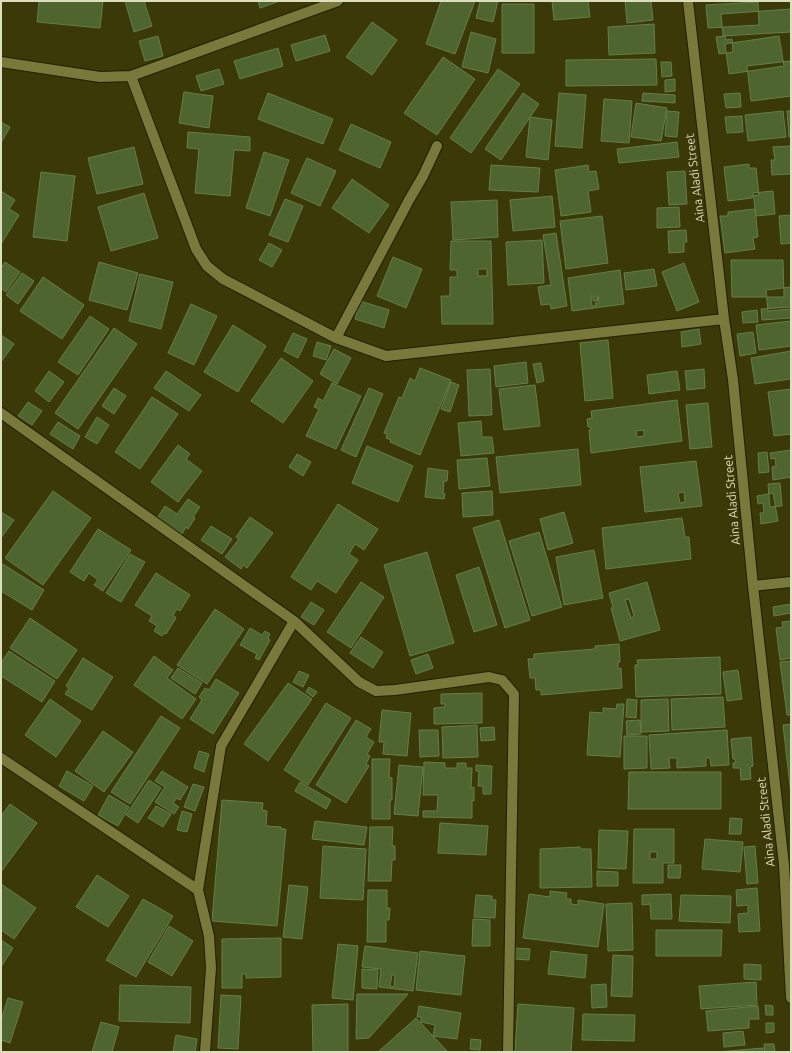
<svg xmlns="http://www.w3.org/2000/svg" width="792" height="1053" font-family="Ubuntu,sans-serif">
<rect width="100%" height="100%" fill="#3a3907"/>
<path fill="#4e652f" stroke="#667e48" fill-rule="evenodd" d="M39,1h64l-3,27 -63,-6z
M125,1h19l8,25 -18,6z
M258,1h19v1l-17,6z
M441,1h34l-20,53 -29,-10z
M480,1h18l-5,21 -17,-4z
M552,1h36l2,16 -36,3z
M625,1h26l2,19 -26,3z
M758,2l1,23 -51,3 -2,-23z
M502,4h32v49h-32z
M791,9v23l-68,4 -2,-22z
M372,22l25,18 -25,35 -26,-18z
M654,24l1,29 -46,2 -1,-28z
M471,32l25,7 -8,34 -26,-6z
M325,35l5,16 -34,10 -5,-16z
M158,36l5,20 -18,5 -6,-20z
M725,36l1,4 6,-1 1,13 -14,2 -3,-17z
M779,36l5,30 -55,8 -4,-30z
M278,48l5,18 -43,13 -6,-18z
M443,57l32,22 -38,56 -33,-22z
M656,59l1,26 -91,1v-26z
M790,61l1,11v24l-40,5 -4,-35z
M661,62h10l1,14 -10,1z
M219,69l5,15 -23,7 -5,-15z
M498,69l22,15 -49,69 -21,-15z
M675,79v12l-10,1v-12z
M184,92l29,4 -4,32 -30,-5z
M268,93l65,26 -10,25 -65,-25z
M523,93l16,11 -38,56 -16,-11z
M559,93l27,2 -4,53 -27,-2z
M643,93l32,2v8l-33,-2z
M740,93l1,14 -15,1 -2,-14z
M604,99l28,2 -3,42 -28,-2z
M636,103l31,5 -6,33 -30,-4z
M667,111l12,1 -2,25 -12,-1z
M783,111l3,26 -38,4 -3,-26z
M787,111h4v26h-2z
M742,116l1,16 -16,1 -2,-16z
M530,117l22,3 -4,40 -22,-3z
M1,122l9,5 -9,16z
M351,124l40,18 -11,26 -41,-18z
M188,132l62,5v14l-16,-1 -4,46 -35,-3 4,-44 -12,-1z
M677,142l2,15 -60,6 -2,-14z
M791,146v28l-19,1 -1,-15h4l-2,-13z
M134,147l9,37 -46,10 -9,-36z
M264,152l25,8 -19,56 -24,-8z
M307,158l29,13 -16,35 -29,-13z
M749,164v4h7l3,27 -7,1v2l-24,3 -4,-34z
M491,165l49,3 -2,24 -49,-2z
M588,165l1,7 7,-1 3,18 -11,2 3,21 -30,4 -6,-46z
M685,171l2,33 -18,1 -2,-33z
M41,172l34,4 -8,65 -34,-4z
M352,179l37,26 -20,28 -37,-25z
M1,191l14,9 -6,9 10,6 -18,29z
M773,191l2,23 -19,2 -3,-23z
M144,193l14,45 -47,13 -13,-44z
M552,196l3,31 -42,4 -3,-31z
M285,199l18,7 -15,36 -19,-7z
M497,200l1,37 -45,3 -2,-38z
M679,207l1,20 -23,1v-20z
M755,209l3,28 -5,1 2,11 -30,4 -5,-37h8v-4z
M791,215v28l-10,1 -2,-28z
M602,216l6,47 -42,6 -6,-48z
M686,230l1,12h-3v10l-15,1 -1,-22z
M556,233l11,73 -16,3 -1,-5 -9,1 -3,-18 13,-2 -8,-50z
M542,240l2,43 -36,2 -2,-43z
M451,241h40l2,83h-51l-1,-28h9v-19h7v-7h-7zM478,269h9v7h-9z
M269,243l13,7 -10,17 -13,-7z
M393,257l29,12 -16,39 -29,-12z
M731,260h52l1,37h-52z
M5,262l15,10 -14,20 -5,-4v-20z
M99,262l39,11 -11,37 -38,-10z
M684,263l15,39 -22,9 -15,-39z
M654,269l3,17 -31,4 -2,-17z
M620,270l4,34 -52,7 -4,-33zM591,296h2v5h5l-1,-5h1l1,7h-4l1,3h-4z
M22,273l12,8 -16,23 -12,-9z
M140,274l33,8 -12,47 -32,-8z
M43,277l41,28 -22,34 -42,-28z
M791,287v22l-23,2 -2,-21z
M360,301l29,9 -5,18 -29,-9z
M191,304l26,12 -23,49 -26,-12z
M791,307v11l-29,2 -1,-11z
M757,310l1,12 -15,1 -1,-11z
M90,316l19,13 -31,46 -20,-13z
M791,321v25l-32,4 -3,-25z
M233,325l33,21 -28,46 -34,-20z
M114,328l23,16 -59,85 -23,-16z
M699,329l2,15 -19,3 -1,-15z
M753,332l3,21 -16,3 -3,-22z
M293,333l14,6 -9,19 -14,-7z
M1,335l13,9 -13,18z
M608,340l5,58 -28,3 -5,-58z
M317,342l14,4 -5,14 -13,-4z
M334,349l17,9 -14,26 -17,-10z
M791,351v28l-36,5 -4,-26z
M281,358l32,23 -30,42 -32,-22z
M526,362l2,21 -32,4 -2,-21z
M541,363l3,18 -7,2 -4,-19z
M420,368l31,12 -31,75 -30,-13 1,-2 -5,-2 1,-4 -3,-1 15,-36 3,1 8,-20 5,3z
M490,369l2,46 -23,1 -2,-46z
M704,369l1,19 -18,2 -2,-19z
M49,371l15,11 -15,20 -14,-11z
M166,371l35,24 -12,16 -35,-23z
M677,371l3,19 -31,4 -2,-19z
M451,382l8,3 -9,27 -9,-3z
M332,383l29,13 -25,53 -30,-13 13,-27 -5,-2 4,-9 5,3z
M535,385l5,41 -36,4 -5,-41z
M114,388l12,8 -12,18 -12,-8z
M369,388l14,6 -27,63 -15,-7z
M791,389v45l-17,2 -6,-44z
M152,397l26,17 -38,55 -25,-17z
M677,400l5,41 -91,12 -2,-23h2v-3h-3l-1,-8 5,-1 -1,-7zM644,430v6l-7,1 -1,-6z
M28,402l14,9 -10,14 -14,-9z
M708,403l4,44 -22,2 -4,-44z
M97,417l12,8 -12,19 -12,-7z
M481,421l1,16h10l2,16 -33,3 -3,-33z
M58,422l22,14 -7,13 -23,-15z
M178,445l12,9 -4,5 16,12 -24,31 -27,-20z
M367,446l46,20 -15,36 -46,-19z
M578,449l3,36 -81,8 -4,-36z
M791,450v27l-18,3 -1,-13 4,-1 -1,-8 -4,1 -1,-6z
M767,452l2,20 -10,1 -1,-20z
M297,454l14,8 -8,14 -14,-9z
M487,458l3,28 -31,3 -2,-29z
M696,461l6,45 -57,6 -5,-45zM684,492l1,10 -5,1 -2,-10z
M428,468l20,3 -1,10h-3l-1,12 2,1 -1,5 -19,-2z
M780,483l2,23 -12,1 -2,-23z
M53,491l38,27 -48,67 -38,-27z
M492,491l1,24 -30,2 -1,-24z
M773,493l5,28 -17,3 -1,-11h4l-1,-10 -5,1 -1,-8z
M188,499l12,8 -7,10 2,1 -7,11 -2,-2 -4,7 -25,-16 8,-12 12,8z
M338,504l40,25 -14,21 -9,-6 -6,10 9,6 -22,33 -19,-12 -6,9 -20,-13z
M1,512l13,8 -13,18z
M564,512l9,31 -25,7 -8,-31z
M250,517l23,16 -26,35 -4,-3 -2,4 -16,-12 14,-18 -3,-2z
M682,518l3,19h4l2,22 -85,10 -4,-41z
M499,520l31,100 -25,8 -32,-100z
M211,526l21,13 -10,15 -21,-14z
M98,529l33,21 -28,41 -9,-6 4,-5 -9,-7 -5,8 -14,-9z
M539,532l23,75 -30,9 -23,-75z
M594,550l9,48 -39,7 -8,-48z
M427,552l27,91 -44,13 -26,-91z
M130,554l15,8 -24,40 -15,-9z
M1,563l43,27 -12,20 -31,-19z
M479,567l18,58 -23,7 -18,-57z
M156,573l34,22 -10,16 -3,-2 -4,6 3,3 -10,16 -2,-1 -2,3 -8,-5 3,-5 -8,-5 3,-5 -17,-11z
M361,582l23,15 -33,51 -24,-16z
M647,582l13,48 -40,11 -9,-33 2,-1 -4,-14zM629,599l5,17 -3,2 -6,-18z
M311,602l13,8 -10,15 -13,-8z
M791,604v9l-17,3 -1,-9z
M215,609l29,20 -37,55 -30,-19z
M30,618l47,32 -20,29 -47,-31z
M791,621v37l-11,2 -4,-32 7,-1 -1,-5z
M250,628l12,7 3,-4 5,3 -2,4 2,2 -11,20 -4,-2 2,-4 -17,-9z
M361,637l22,15 -10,16 -23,-15z
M619,644l1,18h-2v7l3,-1 1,20 -81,7v-5h-5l-1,-12h-5l-2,-19h6v-5l61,-5v-3z
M9,651l46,30 -13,21 -41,-26v-13z
M428,654l5,14 -17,6 -5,-14z
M154,656l19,14 -6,8 29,21 -14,20 -48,-34z
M720,657l1,37 -85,3 -1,-32h3l-1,-5z
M83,658l30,19 -21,33 -27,-16 4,-6 -3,-2z
M791,661v54h-4l-7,-53z
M178,668l24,15 -7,11 -24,-16z
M738,670l4,29 -15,2 -4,-29z
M299,671l10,4 -6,12 -10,-5z
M216,679l23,14 -26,41 -23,-15 12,-19 -3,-3 6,-9 4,2z
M288,683l24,16 -44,62 -24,-17z
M309,687l8,5 -4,5 -7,-5z
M482,693v30l-48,1v-16l11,-1v-3h-4v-10z
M723,697l2,30 -53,3 -1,-31z
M50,699l31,22 -25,36 -31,-22z
M627,699l10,1 -1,18 -10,-1z
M668,699l1,32 -28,1v-32z
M326,703l25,15 -43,67 -24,-15z
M617,704h7l-4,53 -33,-2 3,-43 13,1v-5l13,1z
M382,710l29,3 -4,43 -24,-2 1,-12h-5z
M161,716l19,12 -50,76 -19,-12z
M356,720l15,9 -5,8 8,5 -7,12 3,2 -4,8 3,2 -23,37 -30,-18z
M640,720l1,14 -14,1 -1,-14z
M791,724v70l-8,-69z
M477,725l1,32 -35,1 -1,-31z
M494,727l1,13 -14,1 -1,-13z
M419,730h19l1,26 -19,1z
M727,730l2,35 -18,1 -1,-8h-4v8l-29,2v-10h-8l1,10 -19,1 -2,-34z
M103,731l30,21 -29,40 -29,-21z
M624,736h23v32l-23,1z
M751,737l2,29 -3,1 1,12 -10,1 -1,-12h-7v-5h3l-1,-4h-2l-2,-20z
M199,751l10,3 -5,18 -10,-4z
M372,759h18l-1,18 3,1v22h-2v19h-18z
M424,762l21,1v5h12v-5h9v5h6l-1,20 3,-1v14l-2,-1v18l-49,-1v-6h14l1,-16h-15z
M399,765l24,2 -5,49 -24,-2z
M476,765l16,1 -1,28h-8v-8h-5l1,-15h-3z
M67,771l26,15 -9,15 -25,-15z
M162,771l26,16 -8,13 -3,-2 -4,5 6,4 -5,7 -19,-12 10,-15 -10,-6z
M629,772h92v37h-93z
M149,780l12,8 -23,35 -12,-8z
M300,782l31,18 -5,9 -31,-18z
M193,784l11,3 -9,24 -11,-4z
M109,795l20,12 -11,19 -20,-11z
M222,800l41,3 -1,7 5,1 -1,15 15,1v2h5l-9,97 -65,-5z
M10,804l27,19 -36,49v-56z
M156,806l15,8 -8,13 -15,-9z
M182,811l10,3 -5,18 -10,-2z
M730,818l12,1 -1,15h-12z
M315,821l52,6 -3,18 -52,-6z
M440,823l48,3 -2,29 -48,-2z
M370,827h23l-1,19h3v14h-3l-1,21h-23z
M634,829h40v34h-11v20h-30zM650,852h7v7h-7z
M599,830l29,1 -2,38 -28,-1z
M705,839l38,3 -3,30 -38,-3z
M323,846l43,3 -3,51 -43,-2z
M755,846l3,37 -11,1 -3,-37z
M580,847v2h11l1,38 -52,1v-39z
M668,865h13l-1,13h-12z
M597,871l21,1v14h-21z
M97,875l32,21 -21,31 -32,-20z
M1,884l35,24 -22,31 -13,-9z
M289,885l19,2 -6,52 -19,-2z
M757,888l3,43 -21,1 -1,-18 10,-1v-8l-11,1 -1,-16z
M368,890h19v18h3l-1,12h-3v22h-19z
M550,891l17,2 -1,6h5v5l7,1v-5l26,4 -6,43 -75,-9 6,-44 21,3z
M671,894l1,25h-21l-1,-15 -8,1v-10z
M476,895l16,1v4h4l-1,18 -21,-1z
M681,895l50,1 -1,27 -51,-2z
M143,899l30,17 -37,61 -30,-17z
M632,903l1,47 -25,1 -2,-47z
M473,919l17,1v26h-18z
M169,926l24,15 -21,35 -24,-14z
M656,930h66l-1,26h-65z
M281,938v39l-35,1v-4h-4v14h-20v-49z
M1,940l12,8 -12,19z
M338,944l20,2 -5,54 -21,-2z
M365,946l53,7 -5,38 -34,-4 2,-18 -19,-2zM392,975h3l-1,12 -4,-1z
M515,948l15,1 -1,11 -15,-1z
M420,951l45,5 -4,39 -45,-5z
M551,951l36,4 -2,23 -37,-4z
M613,955l20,1 -1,41 -21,-1z
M744,964l17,1v15l-17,-1z
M362,969l16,1 -1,19 -15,-1z
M756,982l1,23 -56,4 -2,-23z
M606,984l1,23 -15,1 -1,-23z
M120,985l71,2 -1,36 -71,-2z
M357,994h51l-39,44 -13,1z
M221,995l20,1 -3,53 -20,-1z
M8,998l15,4 -13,41 -9,-3v-20z
M348,1004v48h-35l-1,-47z
M518,1004l56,4 -3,44h-56z
M765,1005l8,1v9h-7z
M419,1006l42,7 -4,26 -24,-3 2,-11 -14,-3v-5h-4z
M758,1006l1,13h-10v9l-41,3 -2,-20z
M583,1014l52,1 -1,26 -52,-1z
M416,1018l32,34h-70z
M101,1022l18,5 -7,25h-20z
M766,1023h8v9l-8,1z
M743,1031l2,14 -21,2 -1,-14z
M176,1035l21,4 -2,13h-22z
M471,1039l10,1 -1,10 -10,-1z
M764,1044h10l1,8h-10z
M763,1048v4h-46z"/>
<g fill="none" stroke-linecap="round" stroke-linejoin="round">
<defs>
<path id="street" d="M688,1l36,318 9,61 20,206 31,279 7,133
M1,62l99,15 31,-1 207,-75
M131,76l65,173 11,17 16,13 113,59 50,18 338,-37
M336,338l73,-138 14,-24 14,-30
M1,413l293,208 65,61 17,9 19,-1 94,-13 13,3 12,14 -6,358
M753,586l38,-4
M1,758l197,132
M205,1052l6,-84 -2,-32 -11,-46 23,-144 73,-125"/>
</defs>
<use href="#street" stroke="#201f00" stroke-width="12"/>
<use href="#street" stroke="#79793b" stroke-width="10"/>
</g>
<g text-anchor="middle" stroke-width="4" stroke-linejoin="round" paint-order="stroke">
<g font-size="12" fill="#dddebe" stroke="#3a3907">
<text transform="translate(695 178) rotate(-97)" y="4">Aina Aladi Street</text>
<text transform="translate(732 500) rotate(-95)" y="4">Aina Aladi Street</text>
<text transform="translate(766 822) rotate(-96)" y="4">Aina Aladi Street</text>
</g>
</g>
<rect width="792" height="1053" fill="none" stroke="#dddebe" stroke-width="4"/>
</svg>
